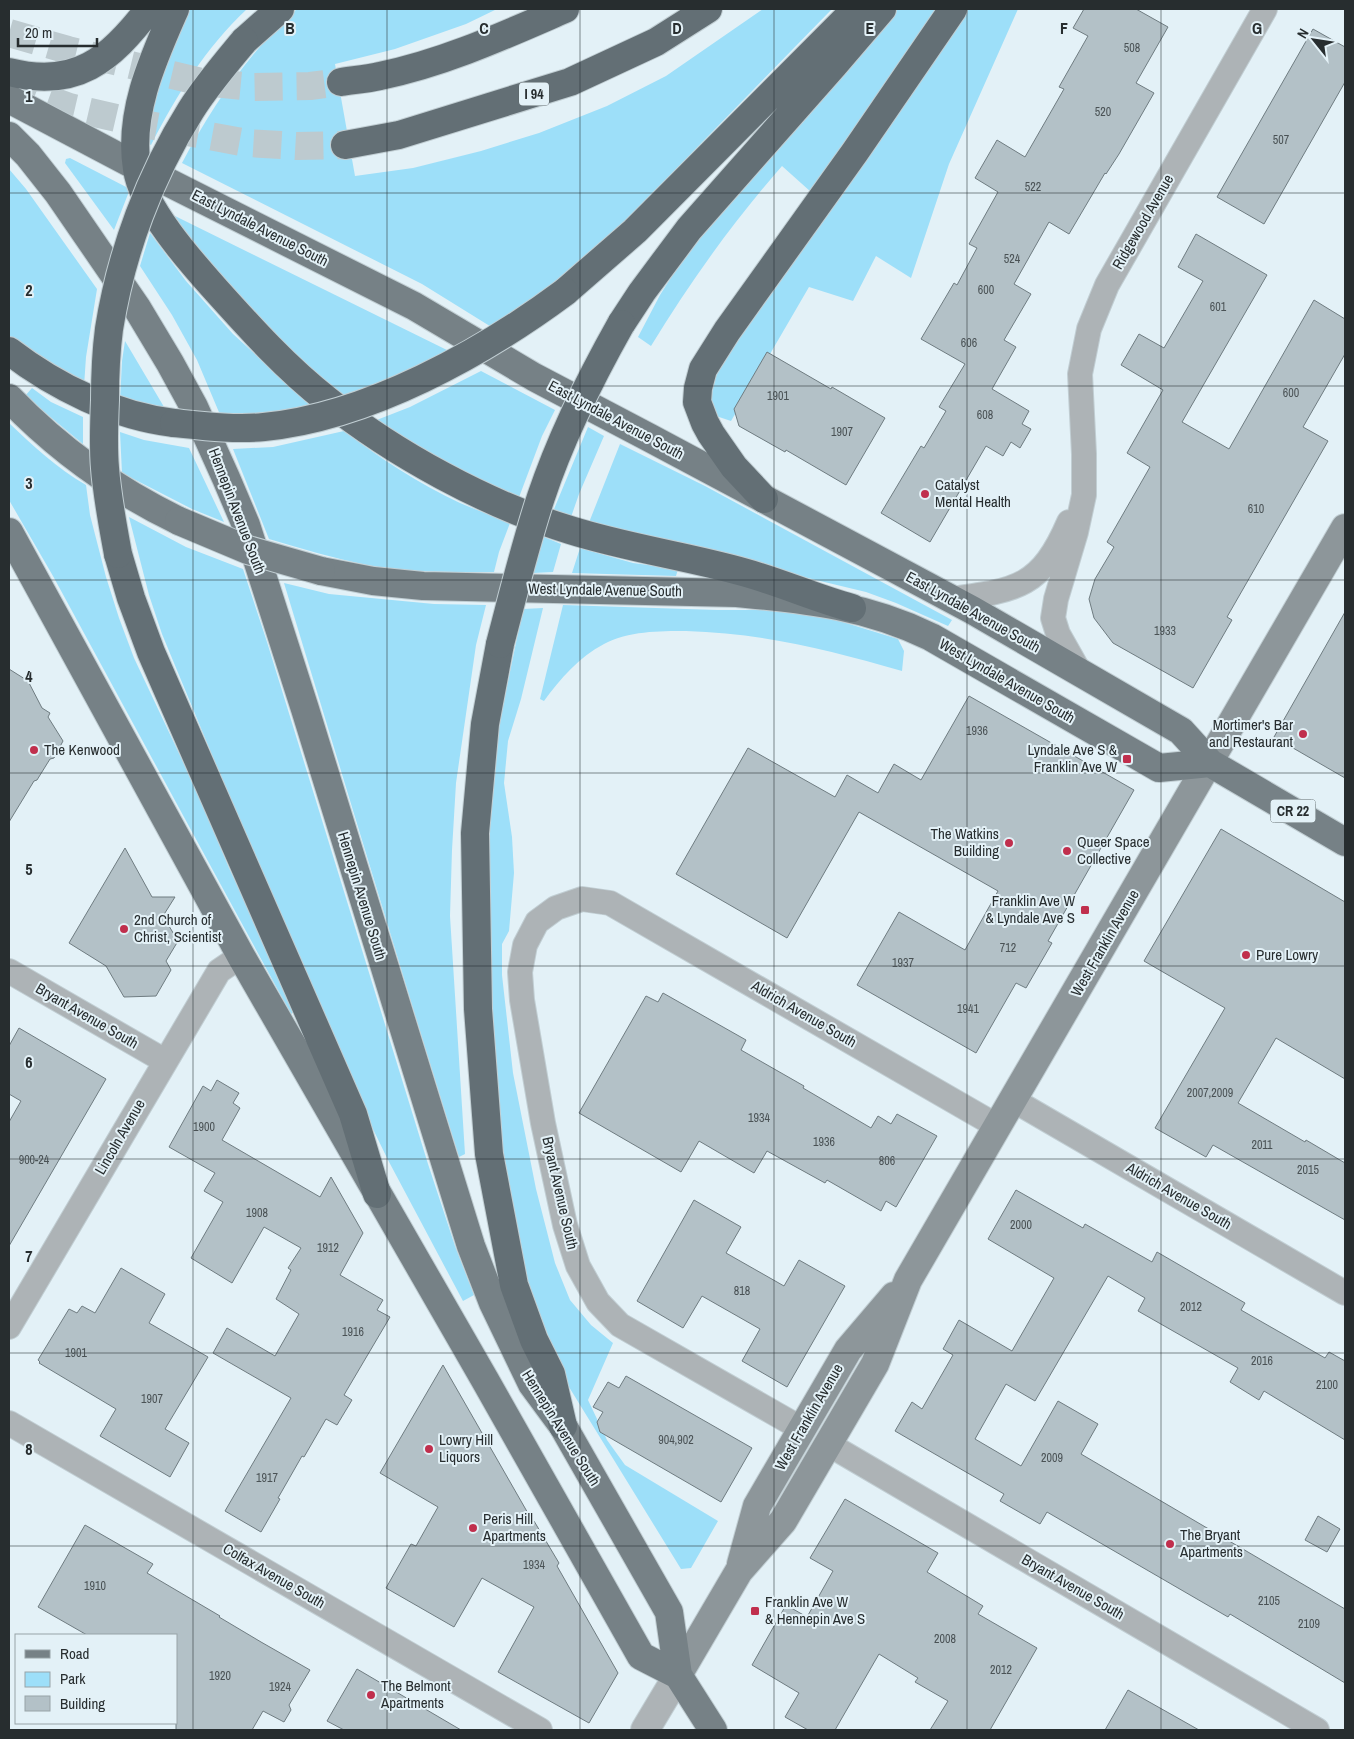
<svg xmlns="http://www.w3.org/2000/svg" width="1354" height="1739" font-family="'Archivo Narrow',sans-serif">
<rect width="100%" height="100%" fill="#e3f1f7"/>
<path fill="#9ddff9" d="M186,9h61c-41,38 -71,87 -96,136l-8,-4 3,-20z
M297,9h200l-31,15 -71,25 -60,15 20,112 58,-8 68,-17 58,-18 68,-27 59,-30 97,-67h69l-236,242 -43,35 -60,42 -71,-44 -240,-121c30,-57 68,-112 115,-154z
M896,9h42l-127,183 -29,-26c-49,56 -92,116 -131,180l-13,-9 22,-42 34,-54z
M968,9h50l-69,155 -38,114 -35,-22 -23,45 -44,-14 -78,134 -18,-6 -4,-21 9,-23 26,-42z
M70,158l60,31 -16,41 -49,-67 1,-4z
M9,169l17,20 71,100 -11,68 -2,29 -75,-44z
M175,216l276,136 -29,16 -81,30 -72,-64 -96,-114z
M150,233l36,48 47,53 80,73 -31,7 -61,3 -24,-57 -25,-45 -32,-49z
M125,341l42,71 -47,-10 2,-41z
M481,371l74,39 -13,26 -24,64 -149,-77 41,-16z
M32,388l19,14 32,15v27l-58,-48z
M9,423c24,23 48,45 77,62l4,30 16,62 13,41 15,40 67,142 28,68 67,142 -5,4 -238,-438 -44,-76z
M588,427l16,9 -25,58 -9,26 -18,-6z
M344,431c36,27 75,53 116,72 16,7 34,13 50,20l-11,29 -5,20c-42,0 -86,1 -127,-7 -33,-7 -65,-16 -98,-26l-36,-90 40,-2z
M120,432l24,8 45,8 35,74 -32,-13 -70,-36z
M620,444l85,42 247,134 -4,6 -52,-23 -30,-11 -278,-67z
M129,517l57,30 57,22 24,73 161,522 27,82 19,49 -11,6 -75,-141 -33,-68 -85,-197 -108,-261 -13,-39z
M544,537l17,7 -8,28 -20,1z
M580,548l53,15 45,6 -2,7 -104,-3z
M284,583l45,11 105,10 52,1 -10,40 -20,138 -4,67 -2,66 15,238 -6,3 -43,-139z
M563,605l154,5h56l60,9 65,20 6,12 -2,20c-73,-21 -140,-38 -216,-40 -27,0 -58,0 -82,13 -25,13 -44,35 -60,57l-4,-2z
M543,608l-22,91 -13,42 -4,42 8,54 2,36 -5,58 -7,13v31l11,98 23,116 19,74 15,37 21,25 22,18 -25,57 19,40 18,25 93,56 -27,47 -10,1 -112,-182 -47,-116 -15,-67 -19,-192v-200l6,-63 29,-140z"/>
<path fill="#b3c1c7" stroke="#6f7c81" d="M1084,9h52l32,18 -32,56 18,10 -35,61 -13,20 -1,-1 -36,61 -20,-12 -35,62 17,10 -27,46 12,7 -24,42 37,22 -7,13 9,5 -11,19 -9,-6 -8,14 -17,-10 -56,96 -49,-29 40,-67 3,2 22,-37 -7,-4 26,-43 -44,-25 33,-56 3,2 20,-37 -8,-4 29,-52 -23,-14 22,-38 28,17 39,-68 -5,-2 29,-51 -15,-8z
M1313,29l32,18v35l-81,142 -47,-27z
M1196,234l71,41 -85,147 47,27 85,-149 31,19v35l-42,73 25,14 -101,176 5,3 -39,68 -80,-45 -19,-25 -5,-19 6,-20 19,-32 -7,-5 43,-75 -23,-14 36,-63 -42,-25 18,-31 25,14 39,-67 -25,-14z
M767,352l64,37 1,-2 53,31 -39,67 -60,-35 -1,2 -46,-26 -5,-17z
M1345,612v166l-71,-41z
M9,669l19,12 14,27 8,5 -2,4 15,24 -9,17 -4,1 -13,21 -3,1 -25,41z
M969,696l165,94 -86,151 4,2 -26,45 -10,-5 -40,70 -119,-68 42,-73 66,38 33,-59 -139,-79 -72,126 -111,-64 72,-126 87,49 12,-22 31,18 16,-29 27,16z
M1221,829l124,73v177l-69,-41 -38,65 67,39 1,-2 39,23v57l-132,-75 -7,12 -51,-29 70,-120 -81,-47z
M125,848l27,49h23l-12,19 15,25 -12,20 5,9 -15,26 -32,1 -18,-31 -37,-23z
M663,993l83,47 -5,10 63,36 -1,2 68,40 7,-12 13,8 6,-10 40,22 -41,71 -10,-6 -5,10 -54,-31 -2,3 -58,-32 -13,22 -55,-32 -18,31 -102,-59 67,-117 12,6z
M19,1028l87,51 -97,167v-124l12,-21 -12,-7v-48z
M217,1080l22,13 -6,10 7,5 -18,32 98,57 11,-20 32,56 -23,42 43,25 -6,10 13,7 -46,78 8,5 -15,25 -11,-6 -22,38 -2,-1 -24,42 2,1 -19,33 -36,-21 66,-113 -78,-45 14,-25 48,28 24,-42 -23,-15 15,-29 -3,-2 13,-20 -37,-21 -32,56 -41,-25 32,-56 -19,-11 11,-18 -46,-26 34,-61 8,5z
M1016,1190l67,38 2,-4 67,38 5,-10 88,51 -4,7 84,48 4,-6 16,9v79l-81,-49 -5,9 -29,-18 8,-14 -100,-57 7,-13 -37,-22 -73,125 -29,-17 -31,55 46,27 37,-65 40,23 -17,30 264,155v74l-115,-69 -2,3 -181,-105 -7,12 -40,-23 4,-7 -109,-63 17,-29 10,7 31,-54 -10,-6 16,-29 53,31 42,-73 -66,-39z
M694,1200l47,27 -15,26 58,33 15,-26 46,26 -58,101 -45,-26 18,-32 -58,-33 -19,32 -46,-27z
M121,1268l44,26 -16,29 59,34 -43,72 24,14 -19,34 -70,-41 16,-27 -77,-46 1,-1 -2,-2 31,-51 8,4 5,-7 13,7z
M443,1365l90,157 1,-1 25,42 -2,3 61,107 -29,50 -91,-51 36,-65 -52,-29 -28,49 -68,-39 25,-44 5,2 22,-39 -58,-34z
M626,1376l126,72 -31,54 -121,-70 -3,-10 6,-10 -10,-5 15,-25 11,6z
M845,1499l93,54 -11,19 56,34 -5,8 59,34 -47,82h-60l18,-29 -33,-19 3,-4 -39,-24 -44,76h-27l-23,-13 14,-24 -47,-28 34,-60 21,12 26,-46 -23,-13z
M1318,1516l22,13 -13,23 -22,-12z
M85,1525l68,39 -6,9 73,43 -1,1 42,25 49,28 -21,35 2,5 -7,12 -21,-11 -11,19h-76v-95h-89l-49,-28z
M357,1669l104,61h-117l-17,-9z
M1128,1690l71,40h-94z"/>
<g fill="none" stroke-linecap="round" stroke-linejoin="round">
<path stroke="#bdcacf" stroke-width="28" stroke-dasharray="28 14" stroke-linecap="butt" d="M9,33l59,17 134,32 52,5 56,-1 31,-4
M9,85l60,22 69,16 109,20 50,3 48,-1"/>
<defs>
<path id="minor" d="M952,599c66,-9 89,-12 117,-77
M1080,673l-22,-39 -5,-16 3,-19 20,-67 8,-37v-41l-4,-80 9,-45 18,-44 158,-276
M9,971l156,90
M1013,1100l332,193
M9,1327l210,-356 22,-15
M9,1423l531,307
M802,1429l-182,-104 -22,-23 -20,-36 -13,-41 -22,-102 -21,-123 -2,-28 5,-27 12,-23 19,-14 26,-9 28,4 387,223
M828,1444l489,286"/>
<path id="tertiary" d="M645,1730l33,-55"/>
<path id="secondary" d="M741,1564l16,-58 91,-156 46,-54
M678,1675l61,-104 44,-50 92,-157 33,-84 437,-752"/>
<path id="primary" d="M9,99l127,67 278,140 120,71 116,61 322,172 209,121 29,32 135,79
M9,136l19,19 30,38 79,115 33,55 24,44 32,71 20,47 59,184 166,537 22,57 39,81 31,42 106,186 9,63 35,55
M9,398c49,51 106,92 170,123
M9,532l232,424 244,424 156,276 37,19
M321,571l52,10 50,5 314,7c71,7 128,12 194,44l228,131 51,-5"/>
<path id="motorway" d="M175,9c-22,50 -47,104 -38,160 5,38 53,92 79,121 35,39 70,78 111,110 67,54 161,105 243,130 57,18 116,26 173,42 37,10 72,26 109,36
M244,41l36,-32
M9,72c67,17 101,-12 140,-63
M341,82c13,-2 26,-3 39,-6 64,-13 125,-41 185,-67
M345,145l54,-10 171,-53 86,-40 52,-33
M565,292l70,-61 221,-222
M621,324l21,-32 47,-63 145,-164 48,-56
M9,351c47,36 106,65 165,72
M764,499l-30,-32 -23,-33 -6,-11 -8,-21 1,-14 5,-19 24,-38 128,-179 98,-143
M118,554l13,44 20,54 202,462 24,80
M500,644l-15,80 -10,109 3,176 11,145 25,131 20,55 17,34 12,52"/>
</defs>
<use href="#minor" stroke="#c1ced3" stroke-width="26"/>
<use href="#tertiary" stroke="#c1ced3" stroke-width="30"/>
<use href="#secondary" stroke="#c1ced3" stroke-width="30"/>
<use href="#primary" stroke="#c1ced3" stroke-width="30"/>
<use href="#motorway" stroke="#c1ced3" stroke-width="30"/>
<use href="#minor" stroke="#adb3b6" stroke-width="24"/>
<use href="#tertiary" stroke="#adb3b6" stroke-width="28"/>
<use href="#secondary" stroke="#8d969a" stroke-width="28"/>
<use href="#primary" stroke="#768186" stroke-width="28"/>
<use href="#motorway" stroke="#636f75" stroke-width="28"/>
<defs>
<path id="primary-bridge" d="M179,521l69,29 73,21"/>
<path id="motorway-bridge" d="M174,423c29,3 61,7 90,4 104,-10 219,-74 301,-135
M118,554c-5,-28 -11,-57 -13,-86 -2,-22 -1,-45 0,-68 0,-23 1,-48 4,-71 12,-76 41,-154 82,-219 15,-24 34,-46 53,-69
M500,644c13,-49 25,-99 41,-147 20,-60 49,-118 80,-173"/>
</defs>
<use href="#primary-bridge" stroke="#c1ced3" stroke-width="30" stroke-linecap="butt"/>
<use href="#motorway-bridge" stroke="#c1ced3" stroke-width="30" stroke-linecap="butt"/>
<use href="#primary-bridge" stroke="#768186" stroke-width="28"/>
<use href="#motorway-bridge" stroke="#636f75" stroke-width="28"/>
</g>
<path fill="none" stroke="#272d2f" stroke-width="1" stroke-opacity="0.55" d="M193,9v1721M387,9v1721M580,9v1721M774,9v1721M967,9v1721M1161,9v1721M9,193h1336M9,386h1336M9,580h1336M9,773h1336M9,966h1336M9,1159h1336M9,1353h1336M9,1546h1336"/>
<g fill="#c02f4d" stroke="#e3f1f7" stroke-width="2">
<circle cx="925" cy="494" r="5"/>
<circle cx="1303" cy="734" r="5"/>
<circle cx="34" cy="750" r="5"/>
<rect x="1122" y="754" width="10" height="10" rx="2.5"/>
<circle cx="1009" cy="843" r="5"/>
<circle cx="1067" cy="851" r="5"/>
<rect x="1080" y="905" width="10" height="10" rx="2.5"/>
<circle cx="124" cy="929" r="5"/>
<circle cx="1246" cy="955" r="5"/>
<circle cx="429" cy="1449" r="5"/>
<circle cx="473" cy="1528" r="5"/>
<circle cx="1170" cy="1544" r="5"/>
<rect x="750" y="1606" width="10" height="10" rx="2.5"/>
<circle cx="371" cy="1695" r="5"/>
</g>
<g text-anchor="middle" stroke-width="4" stroke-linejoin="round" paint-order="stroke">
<g font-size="12" fill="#4a5255">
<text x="1132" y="52">508</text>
<text x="1103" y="116">520</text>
<text x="1281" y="144">507</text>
<text x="1033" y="191">522</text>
<text x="1012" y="263">524</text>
<text x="986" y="294">600</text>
<text x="1218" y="311">601</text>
<text x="969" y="347">606</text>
<text x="1291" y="397">600</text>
<text x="778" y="400">1901</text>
<text x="985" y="419">608</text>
<text x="842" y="436">1907</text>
<text x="1256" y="513">610</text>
<text x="1165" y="635">1933</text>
<text x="977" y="735">1936</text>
<text x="1008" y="952">712</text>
<text x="903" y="967">1937</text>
<text x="968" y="1013">1941</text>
<text x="1210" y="1097">2007,2009</text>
<text x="759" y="1122">1934</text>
<text x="204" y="1131">1900</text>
<text x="824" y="1146">1936</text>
<text x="1262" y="1149">2011</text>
<text x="34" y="1164">900-24</text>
<text x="887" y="1165">806</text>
<text x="1308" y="1174">2015</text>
<text x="257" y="1217">1908</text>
<text x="1021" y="1229">2000</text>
<text x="328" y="1252">1912</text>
<text x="742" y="1295">818</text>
<text x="1191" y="1311">2012</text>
<text x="353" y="1336">1916</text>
<text x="76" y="1357">1901</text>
<text x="1262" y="1365">2016</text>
<text x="1327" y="1389">2100</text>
<text x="152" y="1403">1907</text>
<text x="676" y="1444">904,902</text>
<text x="1052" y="1462">2009</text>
<text x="267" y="1482">1917</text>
<text x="534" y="1569">1934</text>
<text x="95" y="1590">1910</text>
<text x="1269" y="1605">2105</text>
<text x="1309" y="1628">2109</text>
<text x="945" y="1643">2008</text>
<text x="1001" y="1674">2012</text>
<text x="220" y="1680">1920</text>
<text x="280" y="1691">1924</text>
</g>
<g fill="#e3f1f7" stroke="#5f686b" stroke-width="1">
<rect x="519" y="82.5" width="30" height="23" rx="4"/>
<rect x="1270.5" y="799.5" width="45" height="23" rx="4"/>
</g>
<g font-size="14" font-weight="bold" fill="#272d2f">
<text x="534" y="99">I 94</text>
<text x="1293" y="816">CR 22</text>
</g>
<g font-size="15" fill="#272d2f" stroke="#e3f1f7">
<text transform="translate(1143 222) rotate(-60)" y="5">Ridgewood Avenue</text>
<text transform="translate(260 228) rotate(27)" y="5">East Lyndale Avenue South</text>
<text transform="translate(616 420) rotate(28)" y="5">East Lyndale Avenue South</text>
<text transform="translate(237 511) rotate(69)" y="5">Hennepin Avenue South</text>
<text transform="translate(605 590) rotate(1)" y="5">West Lyndale Avenue South</text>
<text transform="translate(973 612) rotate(29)" y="5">East Lyndale Avenue South</text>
<text transform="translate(1007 681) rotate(30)" y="5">West Lyndale Avenue South</text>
<text transform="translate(362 896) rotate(73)" y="5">Hennepin Avenue South</text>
<text transform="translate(1105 943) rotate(-60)" y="5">West Franklin Avenue</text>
<text transform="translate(804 1014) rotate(30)" y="5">Aldrich Avenue South</text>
<text transform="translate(87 1016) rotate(30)" y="5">Bryant Avenue South</text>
<text transform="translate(120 1137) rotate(-60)" y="5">Lincoln Avenue</text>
<text transform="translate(560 1193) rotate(77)" y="5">Bryant Avenue South</text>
<text transform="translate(1179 1196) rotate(30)" y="5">Aldrich Avenue South</text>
<text transform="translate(809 1417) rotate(-60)" y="5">West Franklin Avenue</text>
<text transform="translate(561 1428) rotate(58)" y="5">Hennepin Avenue South</text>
<text transform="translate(274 1576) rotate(30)" y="5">Colfax Avenue South</text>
<text transform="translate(1073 1587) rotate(30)" y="5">Bryant Avenue South</text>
</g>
<g font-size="15" fill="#272d2f" stroke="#e3f1f7" text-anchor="start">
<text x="935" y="490">Catalyst<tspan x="935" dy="17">Mental Health</tspan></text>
<text x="1293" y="730" text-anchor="end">Mortimer's Bar<tspan x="1293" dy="17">and Restaurant</tspan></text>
<text x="44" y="755">The Kenwood</text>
<text x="1117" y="755" text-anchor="end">Lyndale Ave S &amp;<tspan x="1117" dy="17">Franklin Ave W</tspan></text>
<text x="999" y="839" text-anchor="end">The Watkins<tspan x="999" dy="17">Building</tspan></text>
<text x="1077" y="847">Queer Space<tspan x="1077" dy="17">Collective</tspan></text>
<text x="1075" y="906" text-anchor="end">Franklin Ave W<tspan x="1075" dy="17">&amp; Lyndale Ave S</tspan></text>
<text x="134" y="925">2nd Church of<tspan x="134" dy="17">Christ, Scientist</tspan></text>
<text x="1256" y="960">Pure Lowry</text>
<text x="439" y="1445">Lowry Hill<tspan x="439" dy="17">Liquors</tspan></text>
<text x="483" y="1524">Peris Hill<tspan x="483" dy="17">Apartments</tspan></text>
<text x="1180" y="1540">The Bryant<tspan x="1180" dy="17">Apartments</tspan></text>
<text x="765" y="1607">Franklin Ave W<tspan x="765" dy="17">&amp; Hennepin Ave S</tspan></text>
<text x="381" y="1691">The Belmont<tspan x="381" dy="17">Apartments</tspan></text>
</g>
</g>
<g font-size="16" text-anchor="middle" font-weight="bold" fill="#272d2f" stroke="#e3f1f7" stroke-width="4" stroke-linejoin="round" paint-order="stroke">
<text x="290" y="34">B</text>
<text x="484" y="34">C</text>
<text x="677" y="34">D</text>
<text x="870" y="34">E</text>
<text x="1064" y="34">F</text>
<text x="1257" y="34">G</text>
<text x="29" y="102">1</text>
<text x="29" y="296">2</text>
<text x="29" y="489">3</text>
<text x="29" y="682">4</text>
<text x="29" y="875">5</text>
<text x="29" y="1068">6</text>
<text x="29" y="1262">7</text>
<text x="29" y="1455">8</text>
</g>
<rect width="1354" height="1739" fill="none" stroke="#272d2f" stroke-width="20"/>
<rect x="15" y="1634" width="162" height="90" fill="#e3f1f7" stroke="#98a3a7"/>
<rect x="25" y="1650" width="25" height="8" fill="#768186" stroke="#98a3a7"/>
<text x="60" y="1659" font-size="15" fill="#272d2f">Road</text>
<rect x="25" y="1672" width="25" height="15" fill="#9ddff9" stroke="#98a3a7"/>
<text x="60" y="1684" font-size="15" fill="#272d2f">Park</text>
<rect x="25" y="1696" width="25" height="15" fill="#b3c1c7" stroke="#98a3a7"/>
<text x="60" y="1709" font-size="15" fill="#272d2f">Building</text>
<g transform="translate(1314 40) rotate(300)" stroke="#e3f1f7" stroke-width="4" paint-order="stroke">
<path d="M0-4L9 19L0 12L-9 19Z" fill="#272d2f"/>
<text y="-8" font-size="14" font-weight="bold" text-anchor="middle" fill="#272d2f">N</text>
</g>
<path d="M18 38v8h79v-8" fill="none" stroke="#272d2f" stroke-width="2.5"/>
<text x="25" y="38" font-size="15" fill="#272d2f" stroke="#e3f1f7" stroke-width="4" paint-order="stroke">20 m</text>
</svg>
